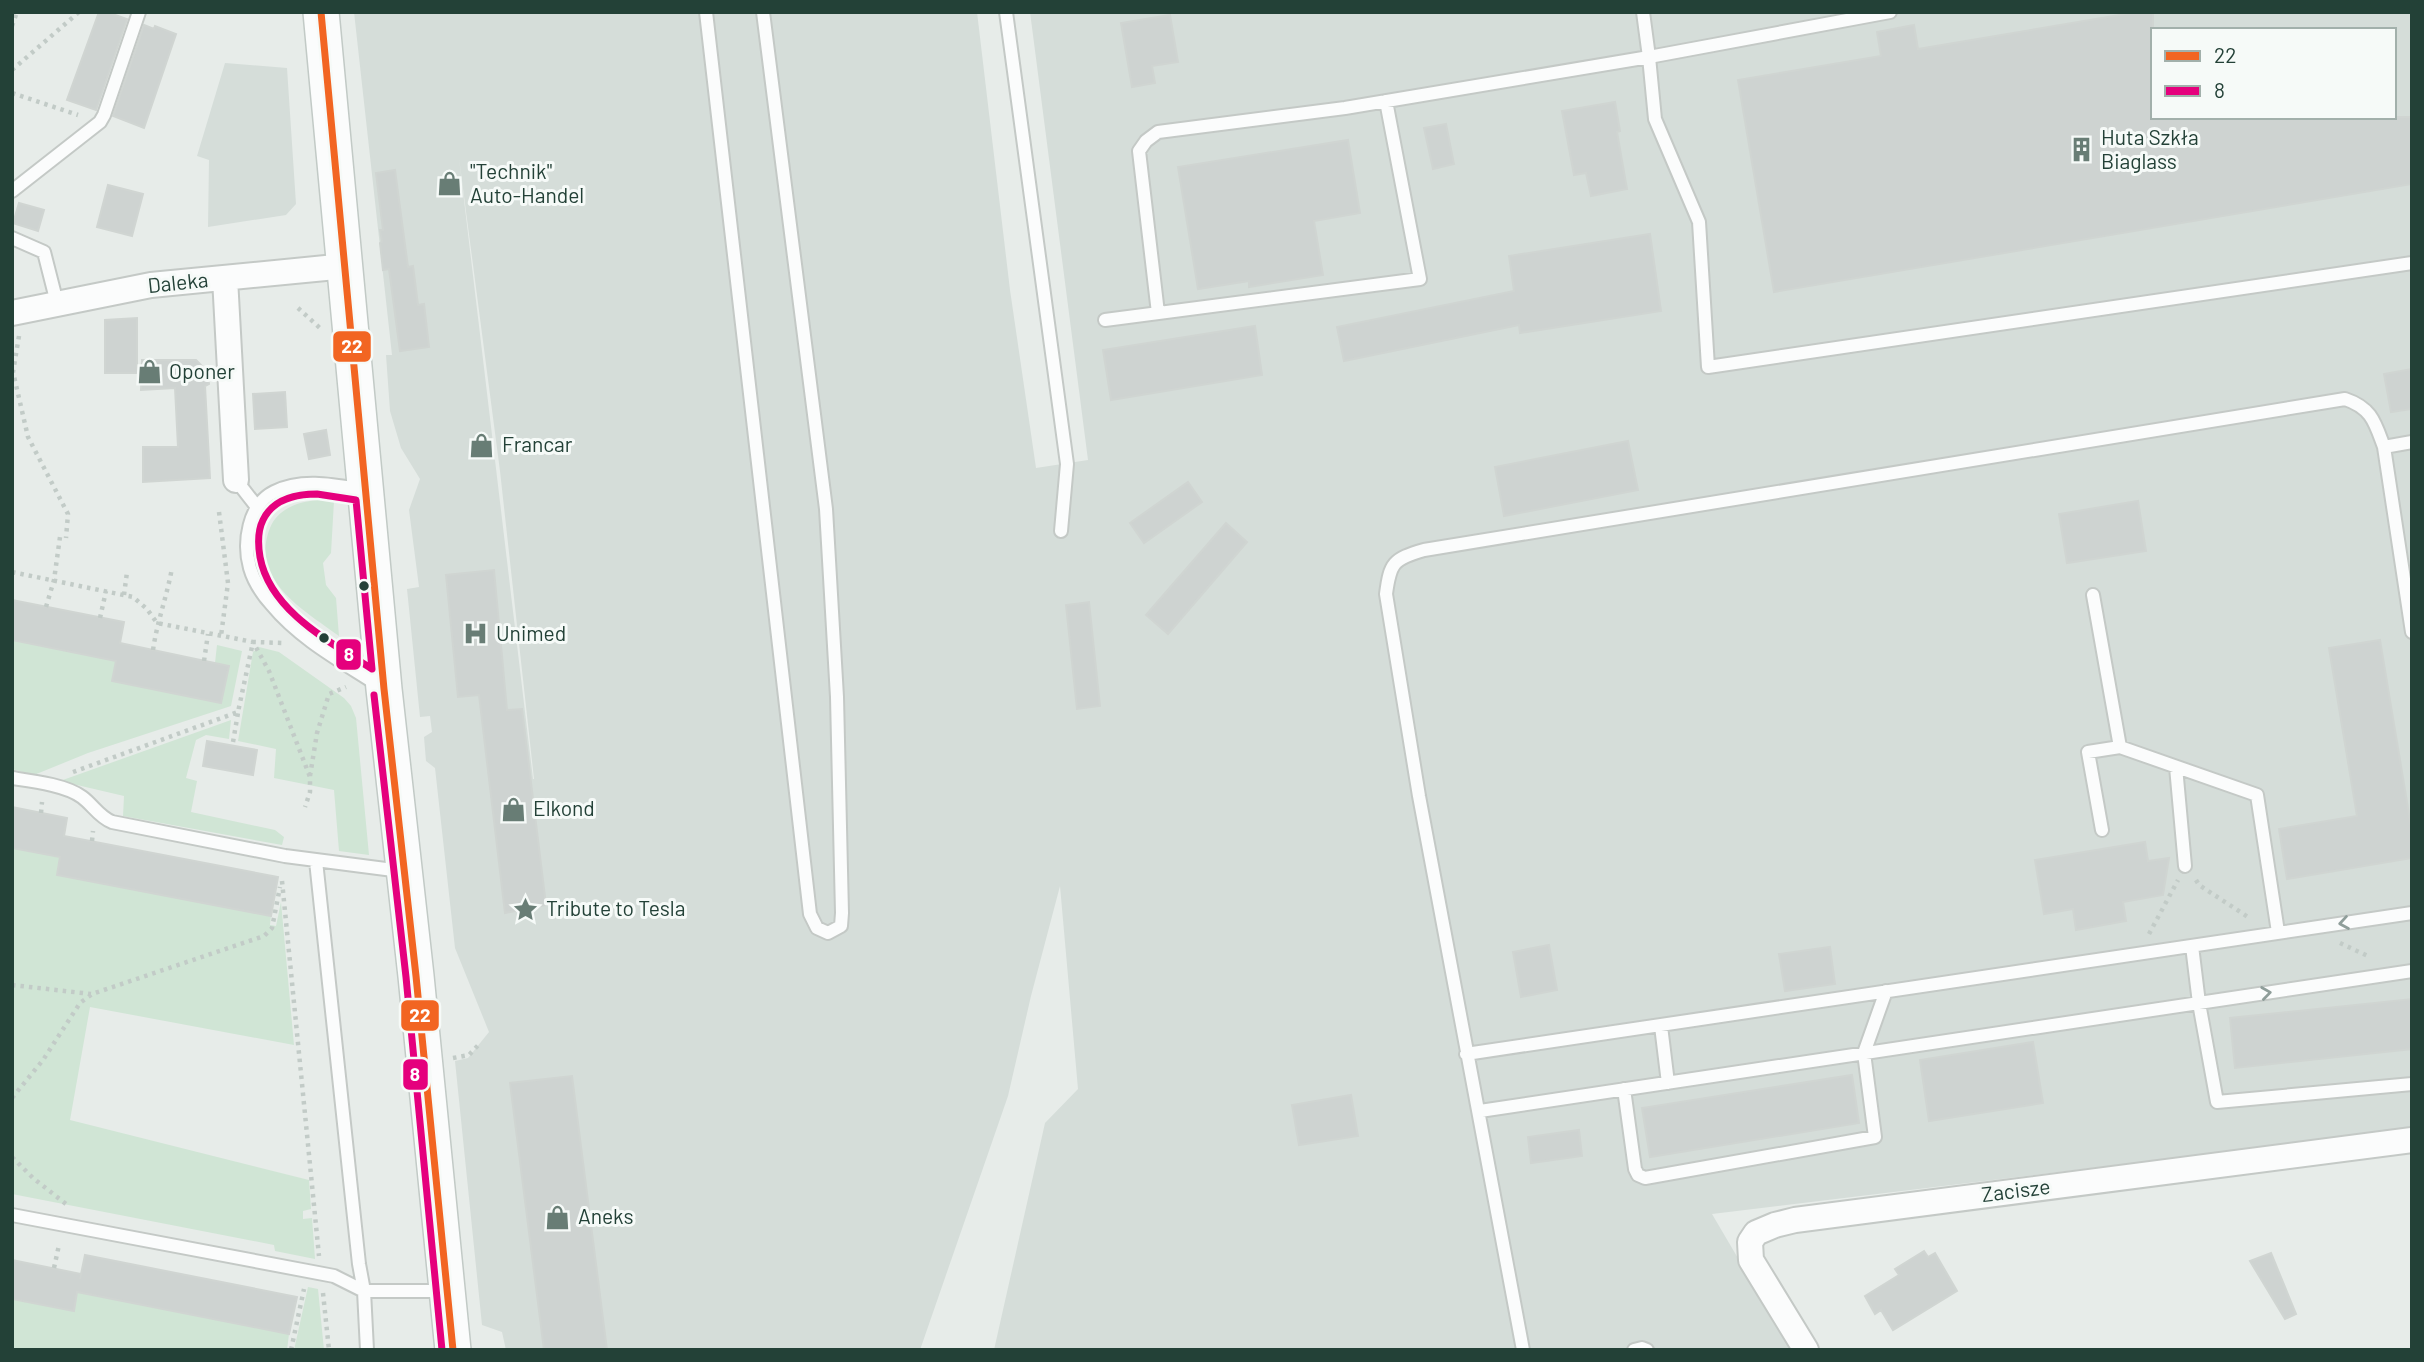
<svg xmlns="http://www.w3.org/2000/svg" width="2424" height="1362" font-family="Barlow,sans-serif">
<rect width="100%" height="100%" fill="#e7ece9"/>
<path fill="#d5ddd9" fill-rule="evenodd" d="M354,12h623l33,278 26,178 52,-8 -58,-448h1382v1117l-700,85 80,136h-798l51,-227 33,-34 -18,-203 -29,110 -23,100 -88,254h-414l-4,-18 -20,-7 -27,-264 13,-3 21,-26 -34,-84 -20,-180 -9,-7 -2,-24 8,-5 -2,-16 -10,1 -13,-128 12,-2 -10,-77 11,-31 -19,-31 -11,-37 -4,-56h6zM2153,30h241v87h-241zM459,158l41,313 34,308h-1z
M225,63l62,5 9,136 -10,11 -78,12 1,-67 -12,-4z"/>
<path fill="#d0e5d5" d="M319,500l15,1 -3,52 -8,10 3,22 10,13 3,38c-35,-26 -90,-56 -69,-108 8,-20 30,-27 49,-28z
M12,640l104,21 -4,20 109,22 8,-37 -14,-3 2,-18 25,6 -11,55 -143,47 -54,22 -22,-6z
M259,647l20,5 65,46 7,8 5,12 13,137 -30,-4 -5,-61 -60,-12 2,-29 -38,-8 15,-89z
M231,720l-2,19 -23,-4 -10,5 -10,38 11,3 -6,31 84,18 9,7 -2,8 -159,-29 1,-20 -64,-15z
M12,848l48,9 -3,18 214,41 -1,9 6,1 5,-24 13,143 -204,-38 -20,113 239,60 2,29 -8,2v8l9,-1 3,41 -40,-8 -1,-6 -262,-51z
M308,1287l10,2 6,61h-30z
M77,1292l212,42 -2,16h-275v-51l61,12z"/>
<path fill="#ced3d1" stroke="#d0d5d2" stroke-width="2" d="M99,12h8l20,7 -31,91 -29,-10z
M2137,12h16v105h259v67l-638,108 -36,-212 143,-24 -4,-24 37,-7 4,24z
M1170,15l8,47 -26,4 3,17 -23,4 -11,-64z
M144,25l10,4 1,-3 21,8 -32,94 -31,-12z
M1615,102l5,29 -3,1 10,57 -36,7 -5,-23 -12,2 -12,-64z
M1446,124l8,40 -21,5 -9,-41z
M1348,140l12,73 -46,8 9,54 -74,12v-6l-51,8 -20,-122z
M395,170l13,97 5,-1 5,39 6,-1 5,43 -29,4 -11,-82 -6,1 -3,-27 2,-1 -2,-12h3l-7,-57z
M108,185l35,9 -11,42 -35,-9z
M19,203l25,7 -6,21 -25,-8z
M1650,234l11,77 -141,22 -1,-8 -175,36 -7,-34 177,-36 -5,-35z
M137,318v55h-32v-53z
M1255,326l7,49 -151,25 -8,-50z
M142,360h54l11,11 2,13 -4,2 5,92 -67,4v-35h35l-3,-59 -34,2z
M2412,369v40l-21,3 -7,-38z
M285,392l2,35 -32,2 -2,-35z
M326,430l4,25 -21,4 -5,-25z
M1628,441l10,49 -134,26 -9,-49z
M1188,482l14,20 -58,41 -14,-20z
M2138,501l8,50 -79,12 -8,-49z
M1226,523l21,19 -79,92 -22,-19z
M494,570l13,140 15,-1 24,196 -41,8 -26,-218 -21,2 -12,-122z
M12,600l112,22 -4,21 109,23 -8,37 -109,-22 4,-20 -104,-21z
M1089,602l11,104 -23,3 -11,-104z
M2380,640l32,192v26l-125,21 -8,-50 78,-13 -28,-168z
M207,741l50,9 -4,25 -50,-9z
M12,807l55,11 -3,18 214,41 -7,39 -214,-41 3,-18 -48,-9z
M2145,842l3,19 21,-3 -6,37 -40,7 3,19 -50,9 -3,-21 -29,5 -9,-54z
M1549,945l8,45 -36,7 -8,-45z
M1830,947l5,37 -50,7 -6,-37z
M2412,999v50l-177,19 -5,-50z
M2033,1042l10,61 -114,18 -9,-61z
M1852,1075l7,48 -209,34 -8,-49z
M572,1076l35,274h-63l-34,-267z
M1351,1095l7,41 -59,9 -7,-40z
M1579,1130l3,26 -51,7 -3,-26z
M1924,1251l4,6 7,-4 22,38 -64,39 -12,-20 -6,4 -10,-18 34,-21 -4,-6z
M2271,1253l25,61 -11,5 -35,-58z
M85,1255l212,42 -8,37 -212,-42 -3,19 -62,-12v-39l69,14 -1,5z"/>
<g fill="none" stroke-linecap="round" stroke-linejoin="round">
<defs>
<path id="lane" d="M706,12l104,902 7,14 11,5 13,-7 1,-13 -5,-216 -11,-188 -63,-497
M1006,12l61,452 -6,67
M1643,12l6,45 241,-45
M12,191l88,-69 4,-7 35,-103
M12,238l32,14 13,51
M1158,313l-19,-162 7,-10 12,-9 187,-24 304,-51 6,62 44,103 9,145 704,-104
M1105,320l315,-41 -34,-178
M2412,442l-28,5 28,185
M236,480l21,27
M363,490c-29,-5 -61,-12 -89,2 -26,13 -31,51 -24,76 4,14 13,27 22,37 28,34 69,56 106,80
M2093,595l27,152 137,48 21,137
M2176,767l9,99
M12,778c20,3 54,7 70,19 11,8 17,20 30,25l173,34 116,15
M2102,830l-14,-78 32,-5
M316,861l43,403 5,27
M2192,946l7,57 18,99 195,-18
M1661,1026l7,57
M1466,1054l946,-141
M1624,1089l11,80 3,6 7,3 230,-41 -11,-84 22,-62
M1480,1111l932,-140
M12,1215l322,61 30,15
M367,1350l-3,-59h79
M1523,1350l-104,-554 -33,-202c4,-31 7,-35 38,-44l921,-151c27,9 30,24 39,48
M1634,1350l8,-2 5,2"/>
<path id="street" d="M225,278l11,202
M12,313l139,-28 195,-19
M1806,1350l-55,-90 -1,-18 6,-9 19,-8 20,-5 617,-80"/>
<path id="secondary" d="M321,12l63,677 32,287 37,374"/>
</defs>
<use href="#lane" stroke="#c4c9c6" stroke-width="16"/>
<use href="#street" stroke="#c4c9c6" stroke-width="28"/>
<use href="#secondary" stroke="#c2cac6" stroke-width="38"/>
<path stroke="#c2cbc7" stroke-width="4.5" stroke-dasharray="3.5 5" stroke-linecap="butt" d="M12,26l5,-14
M12,70l67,-58
M12,93l66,22
M298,308l23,21
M19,336l-6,36 15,65 40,77 -2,24
M219,512l9,71 -7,53
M12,572l121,25 14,12 10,14 96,19 16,29 41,106v15l-5,15
M124,595l3,-23
M46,607l8,-27 6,-43
M100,618l6,-27
M153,650c4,-28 14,-54 19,-82
M204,661l4,-27
M233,742l5,-29
M73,772l165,-60 15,-70 31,1
M310,776l7,-43 12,-39 17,-7
M41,813l1,-11
M92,841l1,-10
M2196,880l3,5 49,32
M282,881l37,375
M2149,934l29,-54
M2340,943l30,14
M12,985l79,9
M453,1058l16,-3 12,-13
M12,1098l31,-38 37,-57 12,-9 172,-58 8,-8 8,-41
M12,1157l21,21 33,26
M54,1268l5,-23
M323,1293l6,57
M291,1350l13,-61"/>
<use href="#lane" stroke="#fbfcfc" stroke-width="12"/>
<use href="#street" stroke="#fbfcfc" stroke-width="24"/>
<use href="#secondary" stroke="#fbfcfc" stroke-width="35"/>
<defs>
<path id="bus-1" d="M321,12l63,677 32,287 37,374"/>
<path id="bus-2" d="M317,494l39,6 16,169c-42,-27 -102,-58 -112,-112 -2,-12 -3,-25 3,-37 10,-21 33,-26 54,-26z
M374,695l32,282 36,373"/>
</defs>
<use href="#bus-1" stroke="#f6faf8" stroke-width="12"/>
<use href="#bus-2" stroke="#f6faf8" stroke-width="12"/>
<use href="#bus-1" stroke="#f26522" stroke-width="7"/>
<use href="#bus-2" stroke="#e5007d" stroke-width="7"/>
</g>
<defs><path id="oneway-chevron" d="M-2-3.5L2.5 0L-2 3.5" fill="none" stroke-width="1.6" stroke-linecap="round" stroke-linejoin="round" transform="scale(1.75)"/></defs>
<g stroke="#8f9e9a">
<use href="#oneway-chevron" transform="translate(2344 923) rotate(171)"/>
<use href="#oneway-chevron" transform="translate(2266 993) rotate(-8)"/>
</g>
<defs>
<symbol id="building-bare" viewBox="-9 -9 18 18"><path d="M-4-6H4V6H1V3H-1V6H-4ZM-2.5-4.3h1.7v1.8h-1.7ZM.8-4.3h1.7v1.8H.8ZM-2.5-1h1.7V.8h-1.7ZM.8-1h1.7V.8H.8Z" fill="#687d75" stroke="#f6faf8" stroke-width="2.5" paint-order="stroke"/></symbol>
<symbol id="shop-bare" viewBox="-9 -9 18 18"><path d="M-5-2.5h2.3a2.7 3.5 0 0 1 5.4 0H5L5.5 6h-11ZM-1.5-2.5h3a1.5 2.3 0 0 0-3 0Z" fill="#687d75" stroke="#f6faf8" stroke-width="2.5" paint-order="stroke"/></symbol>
<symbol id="hospital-bare" viewBox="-9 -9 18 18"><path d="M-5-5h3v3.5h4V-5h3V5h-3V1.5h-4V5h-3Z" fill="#687d75" stroke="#f6faf8" stroke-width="2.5" paint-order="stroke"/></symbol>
<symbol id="sight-bare" viewBox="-9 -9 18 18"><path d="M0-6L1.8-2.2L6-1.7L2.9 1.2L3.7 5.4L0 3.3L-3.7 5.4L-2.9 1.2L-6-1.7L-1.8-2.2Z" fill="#687d75" stroke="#f6faf8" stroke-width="2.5" paint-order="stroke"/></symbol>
</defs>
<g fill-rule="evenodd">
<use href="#building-bare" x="2064" y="132" width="35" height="35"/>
<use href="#shop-bare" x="432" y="166" width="35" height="35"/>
<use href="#shop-bare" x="132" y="354" width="35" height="35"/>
<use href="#shop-bare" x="464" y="428" width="35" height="35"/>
<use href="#hospital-bare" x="458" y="616" width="35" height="35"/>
<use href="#shop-bare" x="496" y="792" width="35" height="35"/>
<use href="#sight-bare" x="508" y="892" width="35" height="35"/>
<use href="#shop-bare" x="540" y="1200" width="35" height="35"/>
</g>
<g fill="#234137" stroke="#f6faf8" stroke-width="2.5">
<circle cx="364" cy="586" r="6"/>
<circle cx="324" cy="638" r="6"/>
</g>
<g text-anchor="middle" stroke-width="6" stroke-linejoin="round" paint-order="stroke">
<g font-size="21" fill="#234137" stroke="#f6faf8" text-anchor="start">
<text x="2101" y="145">Huta Szkła<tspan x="2101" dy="24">Biaglass</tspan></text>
<text x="470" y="179">"Technik"<tspan x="470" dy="24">Auto-Handel</tspan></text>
<text x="169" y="379">Oponer</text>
<text x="502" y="452">Francar</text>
<text x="496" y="641">Unimed</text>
<text x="533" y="816">Elkond</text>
<text x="546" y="916">Tribute to Tesla</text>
<text x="578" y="1224">Aneks</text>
</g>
<g font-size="21" fill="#234137" stroke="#f6faf8">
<text transform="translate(178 283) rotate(-6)" y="7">Daleka</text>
<text transform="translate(2016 1191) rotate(-7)" y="7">Zacisze</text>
</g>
</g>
<g stroke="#f6faf8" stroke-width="2.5">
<rect x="332" y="330" width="40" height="33" rx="7" fill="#f26522"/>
<rect x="335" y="638" width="27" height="33" rx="7" fill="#e5007d"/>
<rect x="400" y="999" width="40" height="33" rx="7" fill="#f26522"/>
<rect x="402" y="1058" width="27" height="33" rx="7" fill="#e5007d"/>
</g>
<g font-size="19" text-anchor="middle" font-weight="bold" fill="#fff">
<text x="352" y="353">22</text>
<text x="349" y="661">8</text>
<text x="420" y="1022">22</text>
<text x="415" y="1081">8</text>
</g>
<rect width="2424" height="1362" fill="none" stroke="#234137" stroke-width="28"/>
<rect x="2151" y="28" width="245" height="91" fill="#f6faf8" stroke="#a2b0ab" stroke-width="2"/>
<rect x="2165" y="51" width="35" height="10" fill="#f26522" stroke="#a2b0ab" stroke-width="2"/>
<text x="2214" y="63" font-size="21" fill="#234137">22</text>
<rect x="2165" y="86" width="35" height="10" fill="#e5007d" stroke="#a2b0ab" stroke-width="2"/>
<text x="2214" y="98" font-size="21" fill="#234137">8</text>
</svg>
